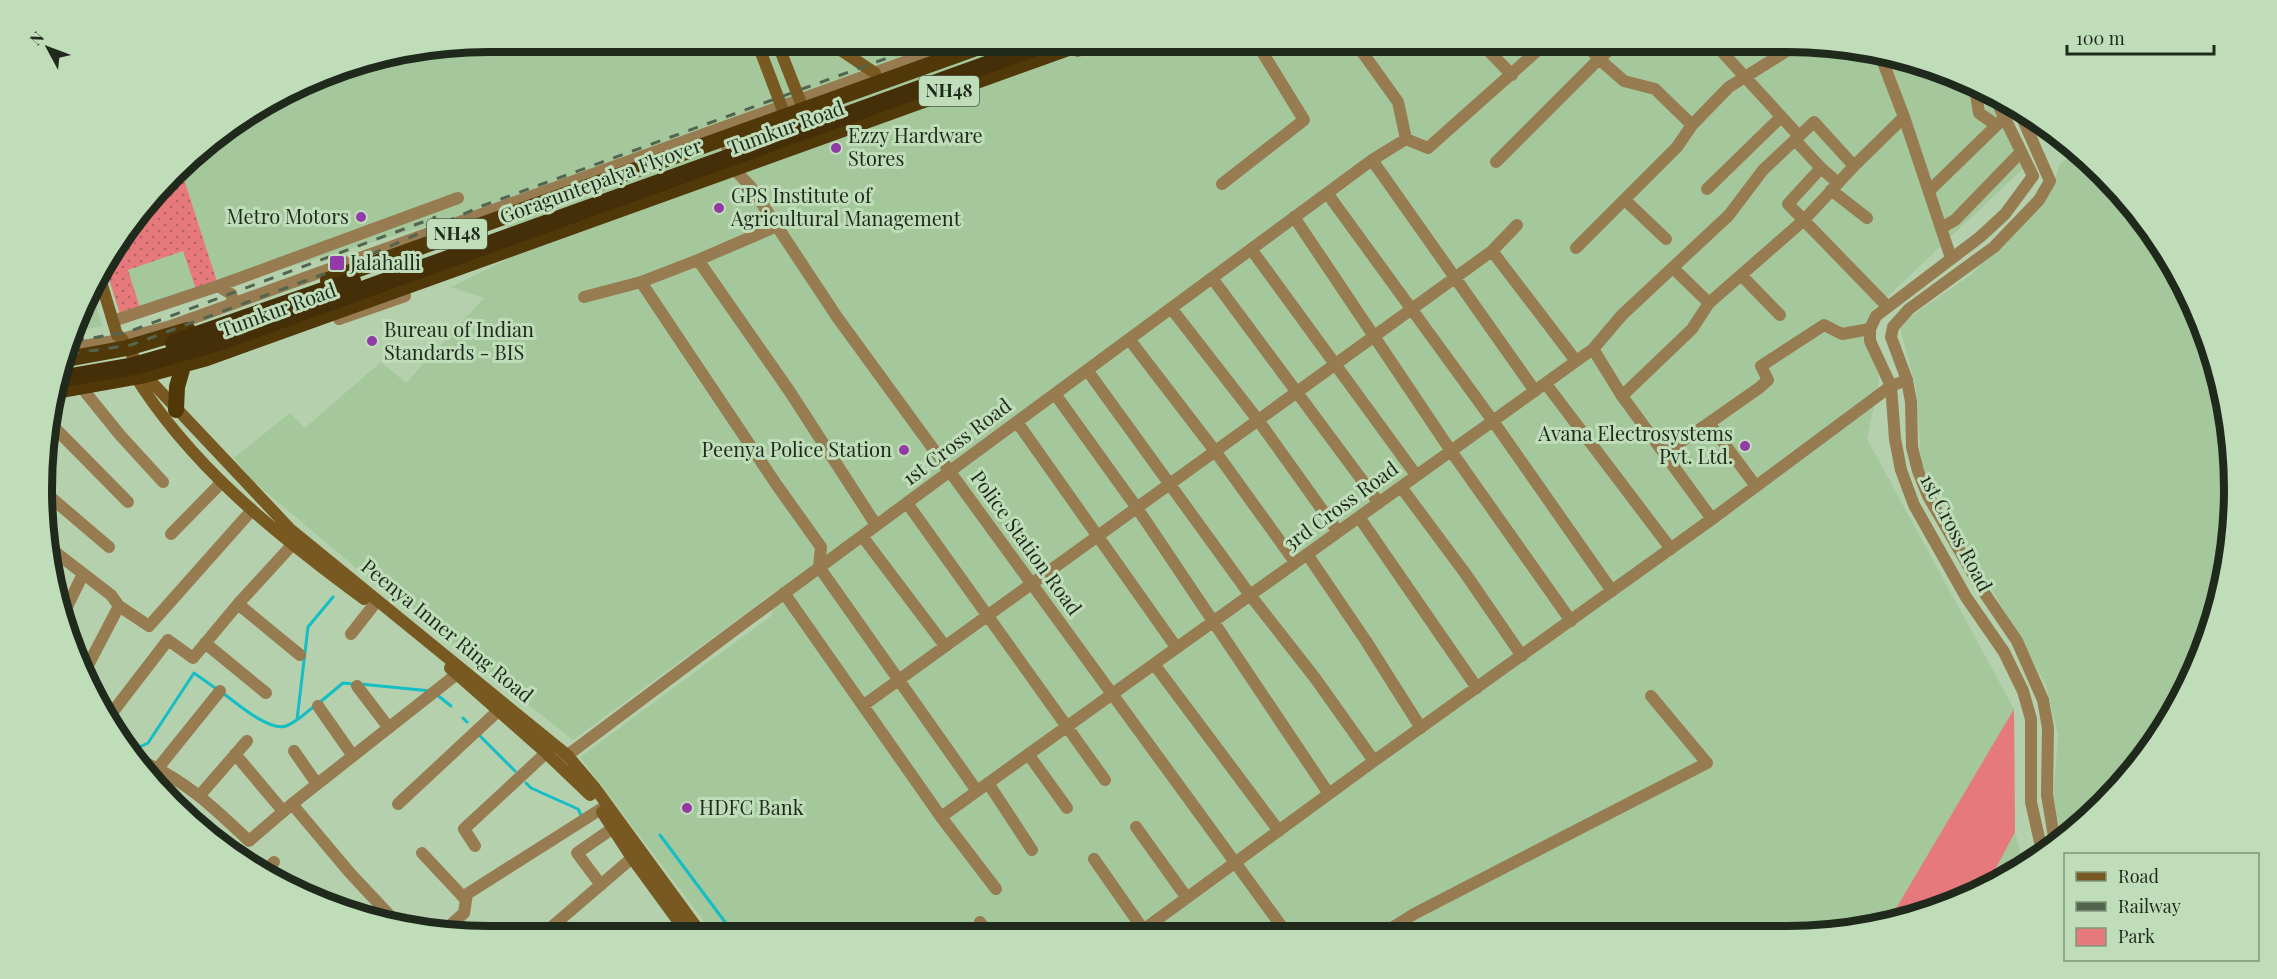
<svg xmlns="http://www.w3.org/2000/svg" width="2277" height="979" font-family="'Playfair Display',serif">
<defs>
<pattern id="grass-dots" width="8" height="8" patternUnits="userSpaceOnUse" patternTransform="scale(1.5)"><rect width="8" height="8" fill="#e6797c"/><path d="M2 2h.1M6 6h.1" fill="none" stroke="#ba6365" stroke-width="1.8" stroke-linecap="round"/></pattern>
</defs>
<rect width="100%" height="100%" fill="#b4d0ac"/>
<path fill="#a5c79c" d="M490,42h1298l144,24 60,27 38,69 -160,151 9,69 -12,57 147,270 1,123 8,31 -64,40 -113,30 -1131,3 -135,-179 191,-141 9,-28 -207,152 -205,-162 -116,-98 -18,-22 56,-45 15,15 76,-66 25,21 78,-85 -33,-11 73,-36 -30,-45 -373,111 -18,-53 92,-111 71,-51 79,-36z
M2079,150l64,67 46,75 31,82 14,87 -3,87 -20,86 -52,104 -77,88 -19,12 -10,-38 5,-65 -12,-50 -125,-221 -5,-77 -17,-62 73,-51 79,-83 9,-27z
M92,292l10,34 -25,5z"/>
<path fill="url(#grass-dots)" d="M181,170l38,118 -21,7 -15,-44 -55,19 13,41 -20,6 -17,-54z"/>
<path fill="#e6797c" d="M2014,709l1,123 -28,53 -28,18 -71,19z"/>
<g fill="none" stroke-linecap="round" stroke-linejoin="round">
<path stroke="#14bec4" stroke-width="3" d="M360,684l71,7
M223,693c13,10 47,39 63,33 10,-4 19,-12 27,-19
M436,694l15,12
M319,703l24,-20 10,1
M463,718l4,4
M297,720l11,-93 25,-30
M478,734l37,37
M129,746l6,3 13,-6 46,-70 24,17
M526,783l5,5 47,21 3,6
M660,835l68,91 11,10"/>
<path stroke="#967c50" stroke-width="12" d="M1355,42l43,60 8,37 22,9 119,-106
M1480,42l32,33
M1713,42l86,94
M1975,88l4,25 17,12
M1692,125l37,-38 56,-35 7,-9
M1795,140l26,28
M1372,160l163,231
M1496,162l103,-103 -15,-17
M1838,183l-17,-15 -33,36 99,102
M1222,184l82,-64 -48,-78
M1707,189l74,-72
M1831,190l36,28
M1929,191l75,-73
M1327,193l166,228 119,170
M1625,200l41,39
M1294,217l157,234 120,170
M777,226l-79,34 -57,22 135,202 45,63 -2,20 158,224
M1941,228l14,-8 66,-68
M1576,248l101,-101 15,-22 -37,-36 -31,-8 -25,-22 19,-17
M1251,249l165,226
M1492,251l84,110
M698,260l92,132 86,133
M1673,268l36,35
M1741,275l39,40
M1212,278l167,225
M218,286l240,-88
M584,297l57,-15
M1171,308l87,112 80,112
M113,321l105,-35 13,8 3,9
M1129,339l86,112 80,111
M1593,349l29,47 90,123
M1087,370l163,225 65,83 59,83
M1546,384l125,165
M86,393l34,42 43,47
M1055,394l82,114 192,286
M1622,396l70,-67 17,-26 95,-83 50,-54
M1017,422l159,225
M50,423l78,79
M1664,453l45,-30
M1755,485l-46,-62 50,-35 9,-8 -7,-14 63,-41 18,9 28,-5
M1401,487l64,86 57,83
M48,495l61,52
M907,503l198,277
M1359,517l118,171
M171,534l51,-52
M862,536l83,110
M46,545l65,50 8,11 30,20 103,-116
M1307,554l59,87 55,87
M784,593l157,224 55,72
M238,604l62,51
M62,617l21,-43
M351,634l22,-28
M205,643l61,50
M1154,664l125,167
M84,673l35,-67
M357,686l32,42
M864,705l628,-454 25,-26
M318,706l35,50
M108,718l60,-78 25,18 45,-54 54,-59
M294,751l23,33
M235,754l48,57
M1028,754l39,54
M141,761c46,20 73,47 108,80l43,-37 165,-130
M557,763l191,-143 624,-460 34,-21
M158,768l62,-77
M988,783l44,67
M200,795l47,-54
M292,804l58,69 45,48
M398,804l101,-94
M941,817l652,-468 29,-34 107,-100 34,-45 51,-48 40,44 50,-49
M1136,827l51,71
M475,846l-11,-17 82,-76
M422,853l44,47
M1094,859l53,76
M262,874l12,-12
M601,885l-24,-32 36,-25
M980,922l9,14
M445,930l19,-17 3,-19 134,-85
M1382,934l32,-20 293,-151 -56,-67
M1136,935l238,-174 338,-242 179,-133 16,-6
M541,936l91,-78"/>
<path stroke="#967c50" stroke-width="12" d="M1078,51l24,-9
M1881,57l23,60 47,141
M1993,94l40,82 -28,38 -25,23 -104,79 -6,13v12l21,45 4,53 6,31 13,35 52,92 38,55 19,39 8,28v83l11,49
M2017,106l33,75 -11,19 -45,47 -85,62 -16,18 -2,10 16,43 4,22 1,45 6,24 10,25 55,95 34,50 26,59 5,28 -1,67 8,48
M724,138l10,31 17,18 86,130 451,618
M339,319l66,-23
M71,348l43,-7 57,-15 789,-284
M669,936l20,-16"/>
<path stroke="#785921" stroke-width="12" d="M757,42l38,100
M777,42l29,74
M822,42l17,7 36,24
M99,275l18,60
M117,335l5,4 23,36 146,155 276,225 28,33 108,148
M132,371c57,94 145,164 232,228
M450,668l94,83 46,44
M602,812l30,46 57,78"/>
<path stroke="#503809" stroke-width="16" d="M328,280l665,-238
M67,359l60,-11 61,-18
M55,391l90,-16 62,-17 878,-316
M176,410l1,-23 6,-21"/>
<path stroke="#54654f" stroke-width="3" stroke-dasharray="10 10" stroke-linecap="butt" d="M74,341l54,-9 308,-115
M69,354l62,-9 209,-77 142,-62 449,-164"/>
<path stroke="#442f08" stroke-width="18" d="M174,343l178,-62
M59,379l75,-13 87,-25 829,-299"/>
</g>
<g fill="#923ba8" stroke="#c0ddb9" stroke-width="2">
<circle cx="836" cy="148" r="6"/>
<circle cx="719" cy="208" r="6"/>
<circle cx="361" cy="217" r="6"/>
<rect x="329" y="255" width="16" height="16" rx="3"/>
<circle cx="372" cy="341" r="6"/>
<circle cx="1745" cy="446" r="6"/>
<circle cx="904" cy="450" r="6"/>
<circle cx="687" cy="808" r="6"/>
</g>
<g text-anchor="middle" stroke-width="6" stroke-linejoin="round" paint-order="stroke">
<g fill="#c0ddb9" stroke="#4f604b" stroke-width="1.5">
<rect x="919" y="76" width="60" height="30" rx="4.5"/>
<rect x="427" y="219" width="60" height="30" rx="4.5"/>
</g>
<g font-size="18" font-weight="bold" fill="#1f2a1c">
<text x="949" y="97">NH48</text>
<text x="457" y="240">NH48</text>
</g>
<g font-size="20" fill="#1f2a1c" stroke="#c0ddb9">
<text transform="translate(786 128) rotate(-20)" y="7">Tumkur Road</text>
<text transform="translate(601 181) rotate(-20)" y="7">Goraguntepalya Flyover</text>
<text transform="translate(278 310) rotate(-20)" y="7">Tumkur Road</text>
<text transform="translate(957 442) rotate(-37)" y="7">1st Cross Road</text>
<text transform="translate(1341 506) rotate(-36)" y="7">3rd Cross Road</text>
<text transform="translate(1956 533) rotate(62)" y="7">1st Cross Road</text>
<text transform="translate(1026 543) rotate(54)" y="7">Police Station Road</text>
<text transform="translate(447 631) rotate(39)" y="7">Peenya Inner Ring Road</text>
</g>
<g font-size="20" fill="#1f2a1c" stroke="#c0ddb9" text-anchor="start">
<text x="848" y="143">Ezzy Hardware<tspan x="848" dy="23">Stores</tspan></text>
<text x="731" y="203">GPS Institute of<tspan x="731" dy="23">Agricultural Management</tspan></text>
<text x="349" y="224" text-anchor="end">Metro Motors</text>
<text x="350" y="270">Jalahalli</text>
<text x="384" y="337">Bureau of Indian<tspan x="384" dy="23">Standards - BIS</tspan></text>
<text x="1733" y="441" text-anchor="end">Avana Electrosystems<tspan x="1733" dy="23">Pvt. Ltd.</tspan></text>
<text x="892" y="457" text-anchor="end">Peenya Police Station</text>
<text x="699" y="815">HDFC Bank</text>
</g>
</g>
<path d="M0 0H2277V979H0ZM489 52H1787A437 437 0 0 1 2224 489V489A437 437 0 0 1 1787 926H489A437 437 0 0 1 52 489V489A437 437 0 0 1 489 52Z" fill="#c0ddb9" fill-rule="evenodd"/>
<path fill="none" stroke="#1f2a1c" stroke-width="8" d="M489 52H1787A437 437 0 0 1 2224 489V489A437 437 0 0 1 1787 926H489A437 437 0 0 1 52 489V489A437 437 0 0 1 489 52Z"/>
<rect x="2064" y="853" width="195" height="108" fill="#c0ddb9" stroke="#80957a" stroke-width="1.5"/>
<rect x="2076" y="872" width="30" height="9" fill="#785921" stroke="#80957a" stroke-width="1.5"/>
<text x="2118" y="883" font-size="18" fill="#1f2a1c">Road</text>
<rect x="2076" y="902" width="30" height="9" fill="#54654f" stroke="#80957a" stroke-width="1.5"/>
<text x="2118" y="913" font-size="18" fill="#1f2a1c">Railway</text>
<rect x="2076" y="928" width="30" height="18" fill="#e6797c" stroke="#80957a" stroke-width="1.5"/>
<text x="2118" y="943" font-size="18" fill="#1f2a1c">Park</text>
<g transform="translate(48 48) rotate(311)" stroke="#c0ddb9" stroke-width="4.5" paint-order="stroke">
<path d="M0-4.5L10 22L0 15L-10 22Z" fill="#1f2a1c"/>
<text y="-9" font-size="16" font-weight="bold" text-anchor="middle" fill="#1f2a1c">N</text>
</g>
<path d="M2067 45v9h147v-9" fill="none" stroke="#1f2a1c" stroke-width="3"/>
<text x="2076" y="45" font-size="18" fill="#1f2a1c" stroke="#c0ddb9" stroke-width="4.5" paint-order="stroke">100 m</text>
</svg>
